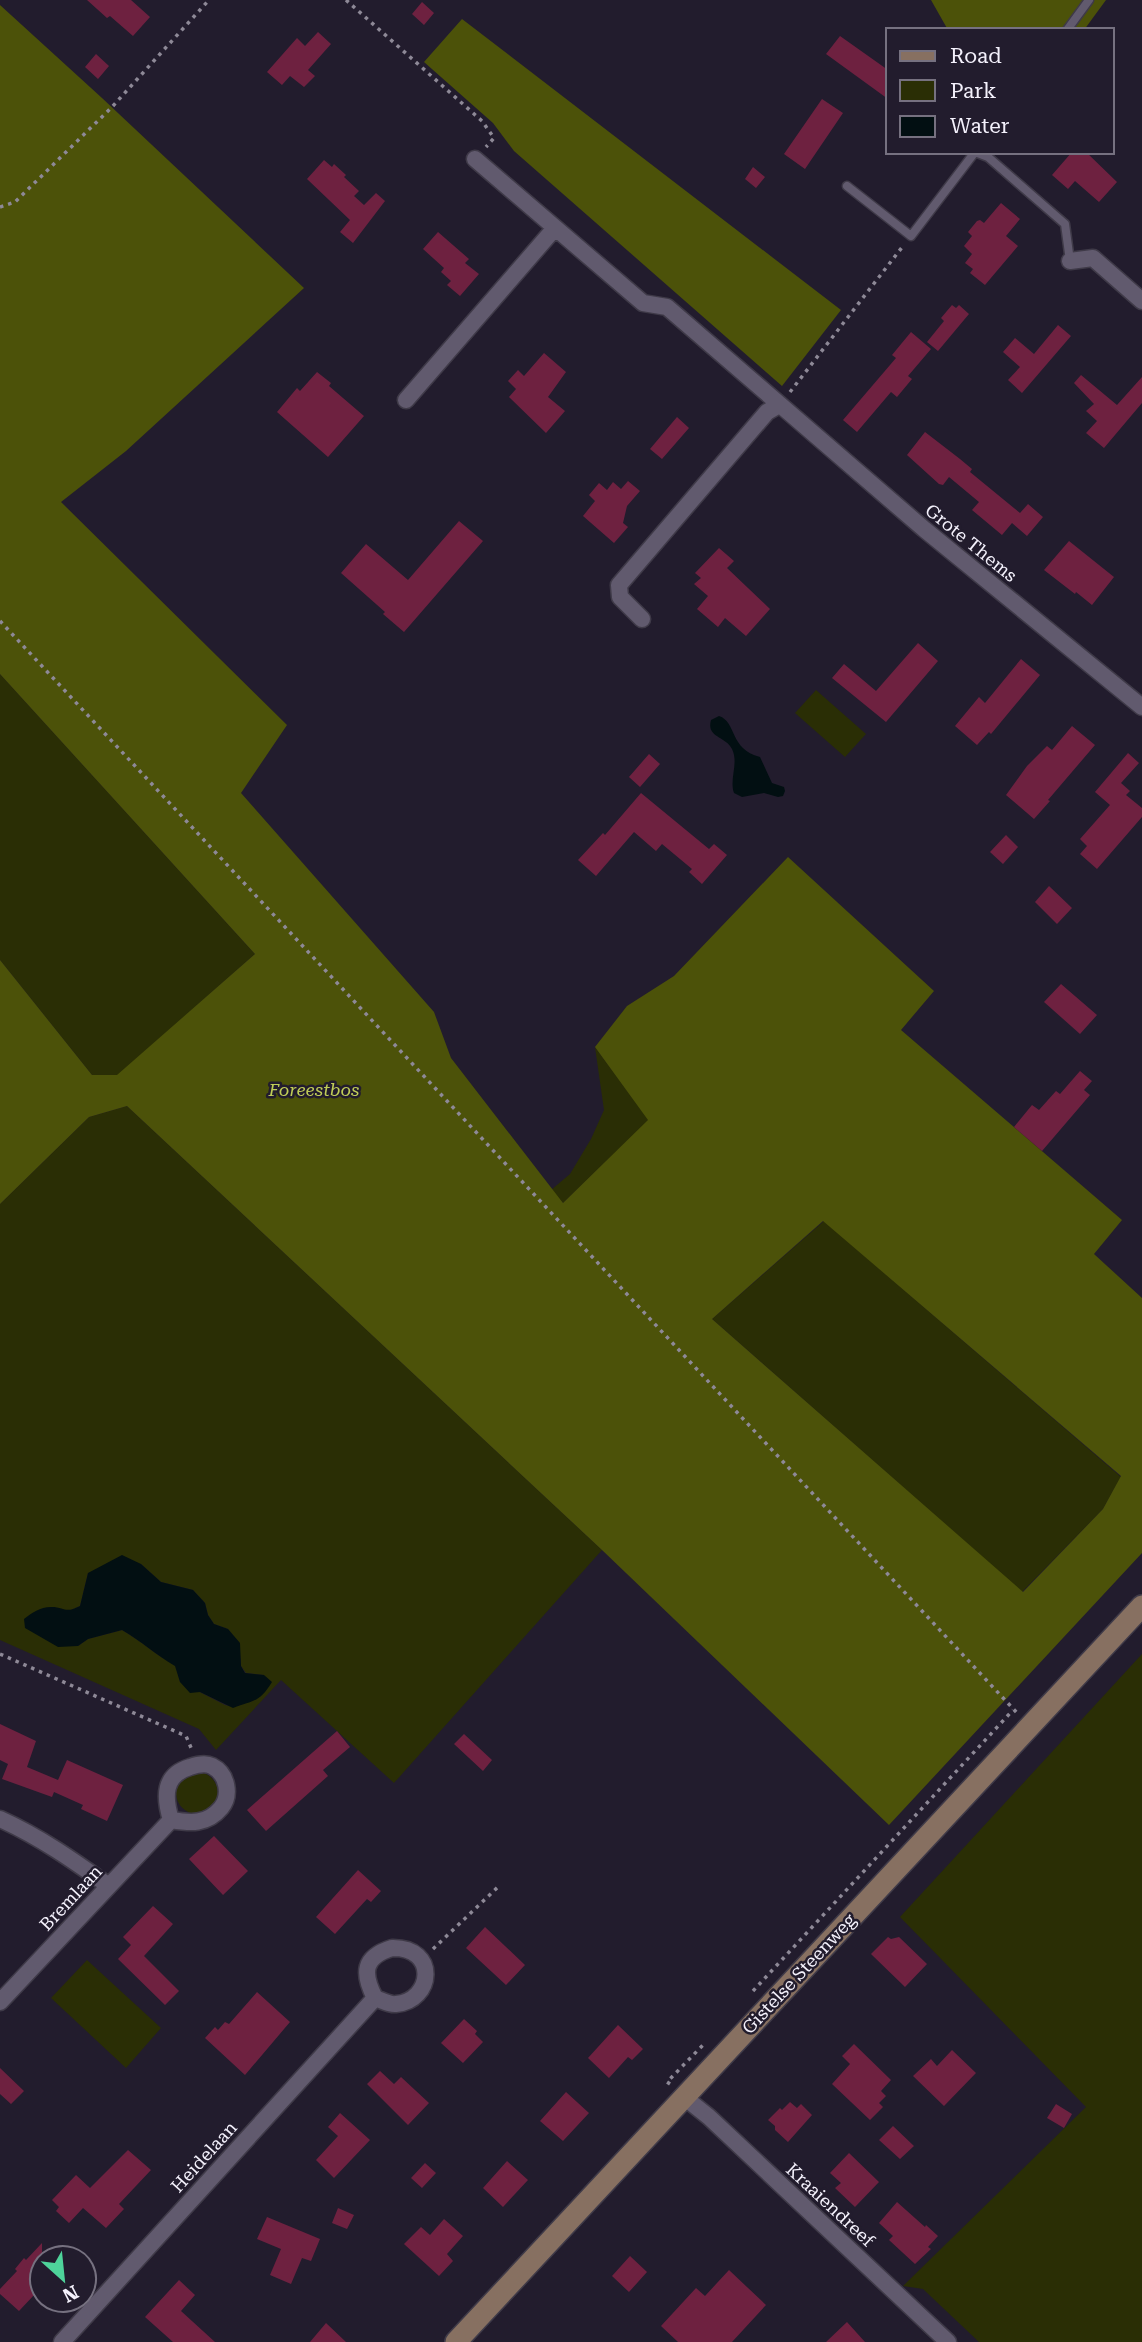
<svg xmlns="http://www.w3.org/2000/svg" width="1142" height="2342" font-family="'Roboto Serif',serif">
<rect width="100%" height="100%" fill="#221c2d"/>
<path fill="#2a2e05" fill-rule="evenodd" d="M0,674l255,280 -137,121h-26l-92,-115z
M816,690l50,44 -21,23 -50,-44z
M595,1047l54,73 -86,83 -12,-13 19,-16 21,-35 13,-29z
M127,1106l475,444 -208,233 -113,-103 -65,70 -17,-21 -199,-89v-436l89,-87zM141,1564l20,18 32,8 12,13 3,12 6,9 14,5 11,14 2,23 5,7 18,2c-9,15 -18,37 -39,30l-45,-23 -4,-16c-20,-11 -35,-25 -54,-36l-34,9 -10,7 -26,-39 17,4 11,-5 8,-33z
M824,1221l297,256 -18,32 -81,83 -310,-273z
M1142,1654v688h-163l-56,-53 -20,-3 183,-179 -186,-190z
M176 1793a21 21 0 1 1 42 0a21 21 0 1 1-42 0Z
M87,1960l74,68 -35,40 -75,-70z"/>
<path fill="#4c5209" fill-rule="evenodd" d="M931,0h175l-22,30h-136z
M0,5l102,93 202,190 -178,163 -65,51 226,223 -46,68 193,219 17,46 112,145 85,-83 -53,-73 32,-41 47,-30 114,-119 146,134 -33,39 221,190 -28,34 48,44v255l-253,272 -287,-275 -475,-444 -38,11 -89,87v-244l92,115h25l138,-121 -255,-280zM823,1221l298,255 -18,33 -80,83 -311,-273z
M462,19l379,291 -59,76 -268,-235 -21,-28 -69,-61z"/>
<path fill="#020f12" d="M719,716c18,6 10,33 41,41l12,26 12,4 1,4 -2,5 -5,1 -14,-4 -22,4 -8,-4c-5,-14 5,-30 -2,-44 -6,-13 -26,-11 -21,-29z
M122,1555l19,9 20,18 32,8 12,13 3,12 6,9 14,5 12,14 1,23 4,7 19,2 8,7c-13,21 -18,18 -39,26l-33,-16 -10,1 -10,-11 -5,-16c-19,-11 -34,-25 -53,-36l-34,9 -10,7 -20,1 -33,-19 -1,-9c8,-6 16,-12 27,-12 15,0 13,7 29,-1l8,-33z"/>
<path fill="#6e2140" d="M87,0h44l19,17 -17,19 -23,-20 -3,2z
M422,2l12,11 -10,12 -12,-11z
M318,32l13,12 -23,26 7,6 -11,11 -14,-11 -8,9 -15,-13 30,-34 8,8z
M840,36l48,34v29l-62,-45z
M96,54l13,12 -11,13 -13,-12z
M822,99l21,14 -38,56 -21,-15z
M1072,152h14l31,30 -18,20 -24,-21 -7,8 -16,-14z
M324,160l8,7 2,-3 12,11 -2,2 15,14 -5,5 10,9 12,-12 9,8 -32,42 -13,-11 10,-12 -43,-41z
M753,167l12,10 -9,11 -11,-9z
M1001,203l19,16 -14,17 12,10 -33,39 -15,-12 3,-4 -8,-6 7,-9 -8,-8 8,-10 -4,-4 9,-11 3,-1 4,3z
M438,232l31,27 -4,4 14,11 -19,22 -13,-11 4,-4 -10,-9 3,-4 -21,-19z
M952,305l4,3 3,-3 10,9 -31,37 -11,-9 17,-21 -3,-3z
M1058,325l13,11 -49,57 -14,-13 12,-13 -17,-15 12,-14 19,16z
M911,332l20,17 -23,27 4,3 -15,18 -6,-5 -34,40 -14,-12 53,-62 -4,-3z
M544,353l22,19 -18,25 17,14 -19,22 -37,-36 7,-8 -8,-8 10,-11 6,6z
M317,372l14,11 -2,3 35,30 -36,41 -51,-45 20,-24 3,3z
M1081,375l36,30 25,-28v26l-38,45 -18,-15 11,-12 -11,-10 8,-7 -20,-21z
M677,417l12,11 -27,31 -12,-10z
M925,432l35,27 12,10 -2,3 50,41 8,-9 15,13 -16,19 -15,-13 -10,12 -30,-25 7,-8 -30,-25 -6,8 -4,-1 -32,-29z
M628,481l12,10 -13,15 -4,17 5,4 -14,16 -31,-27 12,-15 -6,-6 10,-12 8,7 6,-8 8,7z
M459,521l24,20 -79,91 -21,-18 2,-2 -44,-39 25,-29 42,36z
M1069,541l45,36 -22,28 -16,-13 -1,2 -31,-24z
M719,548l15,13 -7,7 43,41 -24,27 -21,-18 -7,9 -21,-18 11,-13 -14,-12 7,-6 -6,-5z
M918,643l20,18 -52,61 -54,-44 12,-14 32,27z
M1021,659l19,16 -49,59 -2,-2 -12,13 -22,-19 24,-29 6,6z
M1072,726l23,19 -47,55 2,1 -16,18 -28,-24 21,-29 20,-20 5,4z
M1128,753l11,10 -18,20 9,8 -4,4 16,13v9l-45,52 -17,-15 7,-8 -7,-7 30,-34 -15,-13z
M649,754l11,10 -20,23 -11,-10z
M641,793l68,56 5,-5 13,11 -25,29 -13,-12 3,-3 -30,-25 -6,7 -22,-19 -38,44 -18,-16 25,-27 2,2z
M1006,835l12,12 -15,17 -13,-12z
M1049,886l23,22 -15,16 -22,-22z
M1061,984l36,31 -17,19 -36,-32z
M1080,1071l12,10 -8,9 6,5 -48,56 -28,-24 18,-22 7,5 17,-19 4,3z
M0,1724l36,17 -9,26 31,13 9,-20 56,25 -16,36 -26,-12 2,-4 -29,-13 -2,5 -50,-18 6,-15 -8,-4z
M337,1731l13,16 -27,23 5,6 -62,55 -19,-21z
M464,1734l28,26 -9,11 -29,-27z
M214,1836l34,35 -25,24 -34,-36z
M358,1870l23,21 -10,11 -4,-3 -32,35 -19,-17z
M153,1906l20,18 -29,32 35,35 -14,14 -47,-46 13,-14 -8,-8z
M485,1927l40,38 -19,20 -40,-37z
M888,1937l3,2 8,-2 28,27 -22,23 -34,-33z
M257,1992l33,30 -45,53 -40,-37 10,-11 3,3 7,-8 4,2z
M464,2019l13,12 -2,3 8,8 -20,21 -22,-20z
M618,2025l25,24 -11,11 -4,-3 -19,21 -21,-20z
M854,2044l37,36 -10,11 5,5 -7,7 4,4 -13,13 -38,-36 18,-20 -8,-8z
M952,2050l24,23 -32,33 -31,-30 18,-17 6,7z
M0,2068l24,23 -13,13 -11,-10z
M380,2071l14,13 7,-7 28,26 -21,22 -41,-41z
M566,2092l23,21 -26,28 -23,-20z
M790,2102l7,6 4,-4 11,11 -24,27 -13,-12v-4l-7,-6 12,-12 2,2z
M1056,2104l16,10 -8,14 -17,-10z
M340,2113l30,27 -36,38 -18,-18 22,-24 -10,-9z
M893,2126l21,20 -14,13 -21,-19z
M128,2150l23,20 -32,34 5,5 -18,19 -23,-20 -14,15 -13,-12 3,-4 -7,-7 24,-25 14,13z
M849,2153l30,29 -24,25 -20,-19 6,-5 -11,-10z
M507,2161l21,19 -25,27 -20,-19z
M425,2163l11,10 -14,15 -11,-10z
M897,2202l28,25 1,-2 12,11 -10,11 3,2 -16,15 -26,-24 4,-4 -14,-13z
M338,2208l16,7 -7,14 -15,-6z
M267,2217l53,22 -9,22 -9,-3 -11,26 -21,-9 11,-26 -24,-10z
M444,2219l19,17 -16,18 6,7 -14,15 -35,-32 17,-17 9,8z
M42,2243v58l-7,-7 -16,17 -19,-17v-5l17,-18 -2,-2 9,-11 2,2z
M630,2256l17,16 -18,20 -17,-16z
M729,2270l37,35 -34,37h-54l-17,-16 35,-38 9,8z
M179,2280l16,15 -14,16 34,31h-42l-28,-25z
M847,2322l18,20h-39z
M326,2323l20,19h-36z"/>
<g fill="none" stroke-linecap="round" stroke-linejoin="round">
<defs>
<path id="lane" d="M1067,30l22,-30
M975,152l13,5 77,67 5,37
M847,186l64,50 64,-84"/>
<path id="street" d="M475,159l168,144 24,4 257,222 218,178
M1070,261l23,-3 49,43
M406,400l149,-172
M642,619l-22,-22 -1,-12 148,-173 12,-7
M0,1819c40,18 74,42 109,67
M392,1948c47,-1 41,53 4,56 -6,1 -15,-4 -21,-6 -13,-25 -12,-41 17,-50z
M0,2002l171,-182c19,3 36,5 50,-12 10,-12 7,-34 -9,-42 -6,-3 -16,-1 -22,1 -27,8 -26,30 -19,53
M684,2097l25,20 239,225
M62,2342l313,-344"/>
<path id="secondary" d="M456,2342l686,-736"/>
</defs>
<use href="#lane" stroke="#3f3a48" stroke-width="11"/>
<use href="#street" stroke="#3f3a48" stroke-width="19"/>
<use href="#secondary" stroke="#3f3a48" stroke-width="24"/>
<path stroke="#8e8997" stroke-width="3.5" stroke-dasharray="3.5 5" stroke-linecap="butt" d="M346,0l136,121 12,17 -8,9
M0,207l15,-5 97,-95 97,-107
M790,392l113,-146
M0,621l1018,1093
M0,1654l186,82 6,14
M433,1949l67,-64
M753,1991l260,-281
M670,2084l-3,-2 38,-39"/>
<use href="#lane" stroke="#615a6e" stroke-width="8"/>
<use href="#street" stroke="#615a6e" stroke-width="16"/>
<use href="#secondary" stroke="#877061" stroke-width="21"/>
</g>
<g text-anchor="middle" stroke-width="5" stroke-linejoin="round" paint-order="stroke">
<g font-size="18" fill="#f4f1fc" stroke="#221c2d">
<text transform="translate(971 543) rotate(39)" y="6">Grote Thems</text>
<text transform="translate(71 1898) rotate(-47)" y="6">Bremlaan</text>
<text transform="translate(799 1974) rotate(-47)" y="6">Gistelse Steenweg</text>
<text transform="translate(204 2157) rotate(-48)" y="6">Heidelaan</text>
<text transform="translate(830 2205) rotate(43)" y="6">Kraaiendreef</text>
</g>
<g font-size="18" font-style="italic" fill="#c0cd57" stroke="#221c2d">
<text x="314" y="1096">Foreestbos</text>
</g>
</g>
<rect x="886" y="28" width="228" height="126" fill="#221c2d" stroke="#767180" stroke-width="2"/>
<rect x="900" y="51" width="35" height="10" fill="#877061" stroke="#767180" stroke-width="2"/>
<text x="950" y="63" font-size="21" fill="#f4f1fc">Road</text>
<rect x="900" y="80" width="35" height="21" fill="#2a2e05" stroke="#767180" stroke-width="2"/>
<text x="950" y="98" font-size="21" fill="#f4f1fc">Park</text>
<rect x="900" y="116" width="35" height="21" fill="#020f12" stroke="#767180" stroke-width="2"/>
<text x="950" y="133" font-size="21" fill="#f4f1fc">Water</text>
<g transform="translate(63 2279) rotate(153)"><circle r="33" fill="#221c2d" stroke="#767180" stroke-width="2"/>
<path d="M0-5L12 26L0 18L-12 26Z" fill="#4ed39a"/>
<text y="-10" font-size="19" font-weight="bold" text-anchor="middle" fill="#f4f1fc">N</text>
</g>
</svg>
